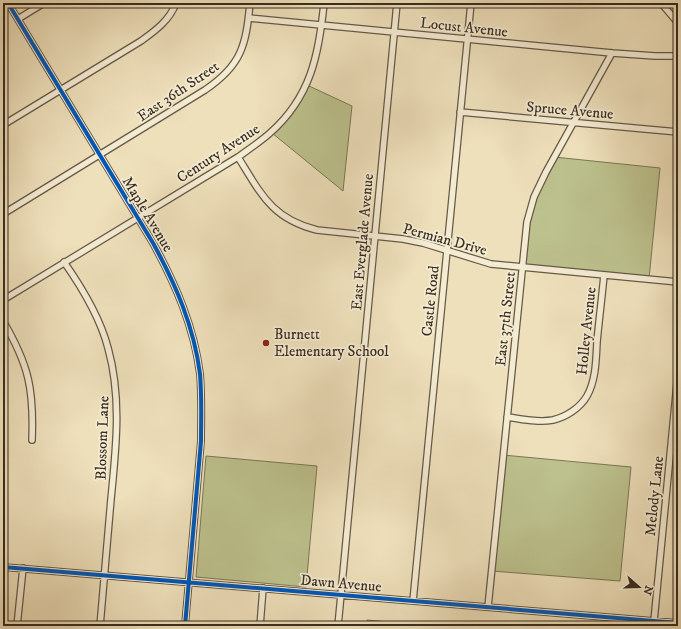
<svg xmlns="http://www.w3.org/2000/svg" width="681" height="629" font-family="'IM FELL DW Pica',serif">
<rect width="100%" height="100%" fill="#eee0bb"/>
<filter id="stains"><feTurbulence type="fractalNoise" baseFrequency=".005" numOctaves="4"/><feColorMatrix values="0 0 0 0 .2 0 0 0 0 .09 0 0 0 0 .02 0 0 0 .5 -.17"/></filter>
<radialGradient id="worn" r=".72"><stop offset=".6" stop-color="#630" stop-opacity="0"/><stop offset="1" stop-color="#630" stop-opacity=".3"/></radialGradient>
<path fill="#bcc18d" stroke="#7a7756" d="M307,85l45,21 -9,85 -71,-58z
M554,157l106,11 -11,111 -127,-12 12,-70z
M503,455l128,12 -11,114 -128,-10z
M206,456l111,10 -11,121 -110,-10z
M367,620l68,6h-68z"/>
<g fill="none" stroke-linecap="round" stroke-linejoin="round">
<defs>
<path id="minor" d="M8,3l145,240c23,42 41,84 47,131 2,23 1,45 1,67l-16,185
M661,3l17,20
M249,18l363,35 43,3h23
M18,19l26,-16
M460,112l218,20
M3,125l138,-84c14,-10 29,-21 35,-38
M238,157c23,37 34,62 79,73l86,9 20,4 68,21 187,18
M3,214l202,-124c37,-25 41,-45 45,-87
M64,262c19,27 36,55 44,86 14,50 8,100 3,151 -4,42 -7,85 -11,127
M3,300l235,-143c11,-8 22,-15 32,-24 41,-36 49,-79 54,-130
M3,321c26,44 31,69 29,119
M507,417c15,2 31,6 46,3 13,-3 27,-12 34,-24 9,-16 9,-36 10,-54 2,-22 5,-45 7,-67
M3,567l675,56
M413,601l58,-598
M488,607l39,-385 7,-25 12,-25 66,-119
M654,621l24,-248
M17,626l6,-58
M260,626l3,-38
M338,626l59,-623"/>
</defs>
<use href="#minor" stroke="#665a47" stroke-width="8"/>
<use href="#minor" stroke="#f4ebd3" stroke-width="5.5"/>
<defs>
<path id="cycleway" d="M8,3l145,240c23,42 41,84 47,131 2,23 1,45 1,67l-16,185
M3,567l675,56"/>
</defs>
<use href="#cycleway" stroke="#f4ebd3" stroke-width="6"/>
<use href="#cycleway" stroke="#0057b8" stroke-width="4"/>
</g>
<circle fill="#8f2418" stroke="#f4ebd3" stroke-width="1.5" cx="266" cy="343" r="4"/>
<g text-anchor="middle" stroke-width="3.5" stroke-linejoin="round" paint-order="stroke">
<g font-size="15" fill="#382d20" stroke="#f4ebd3">
<text transform="translate(464 27) rotate(6)" y="5">Locust Avenue</text>
<text transform="translate(178 91) rotate(-34)" y="5">East 36th Street</text>
<text transform="translate(570 110) rotate(5)" y="5">Spruce Avenue</text>
<text transform="translate(218 153) rotate(-33)" y="5">Century Avenue</text>
<text transform="translate(148 214) rotate(59)" y="5">Maple Avenue</text>
<text transform="translate(445 239) rotate(15)" y="5">Permian Drive</text>
<text transform="translate(362 242) rotate(-85)" y="5">East Everglade Avenue</text>
<text transform="translate(430 301) rotate(-84)" y="5">Castle Road</text>
<text transform="translate(505 319) rotate(-84)" y="5">East 37th Street</text>
<text transform="translate(586 331) rotate(-84)" y="5">Holley Avenue</text>
<text transform="translate(102 438) rotate(-88)" y="5">Blossom Lane</text>
<text transform="translate(654 496) rotate(-84)" y="5">Melody Lane</text>
<text transform="translate(341 583) rotate(5)" y="5">Dawn Avenue</text>
</g>
<g font-size="15" fill="#382d20" stroke="#f4ebd3" text-anchor="start">
<text x="274" y="339">Burnett<tspan x="274" dy="17">Elementary School</tspan></text>
</g>
</g>
<rect width="681" height="629" fill="none" stroke="#eee0bb" stroke-width="16"/>
<rect x="4" y="4" width="673" height="621" fill="none" stroke="#382d20" stroke-width="2"/>
<rect x="8" y="8" width="665" height="613" fill="none" stroke="#382d20"/>
<g transform="translate(639 587) rotate(110)" stroke="#f4ebd3" stroke-width="3" paint-order="stroke">
<path d="M0-3L7 15L0 10L-7 15Z" fill="#382d20"/>
<text y="-6" font-size="11" font-weight="bold" text-anchor="middle" fill="#382d20">N</text>
</g>
<rect width="100%" height="100%" filter="url(#stains)"/>
<rect width="100%" height="100%" fill="url(#worn)"/>
</svg>
